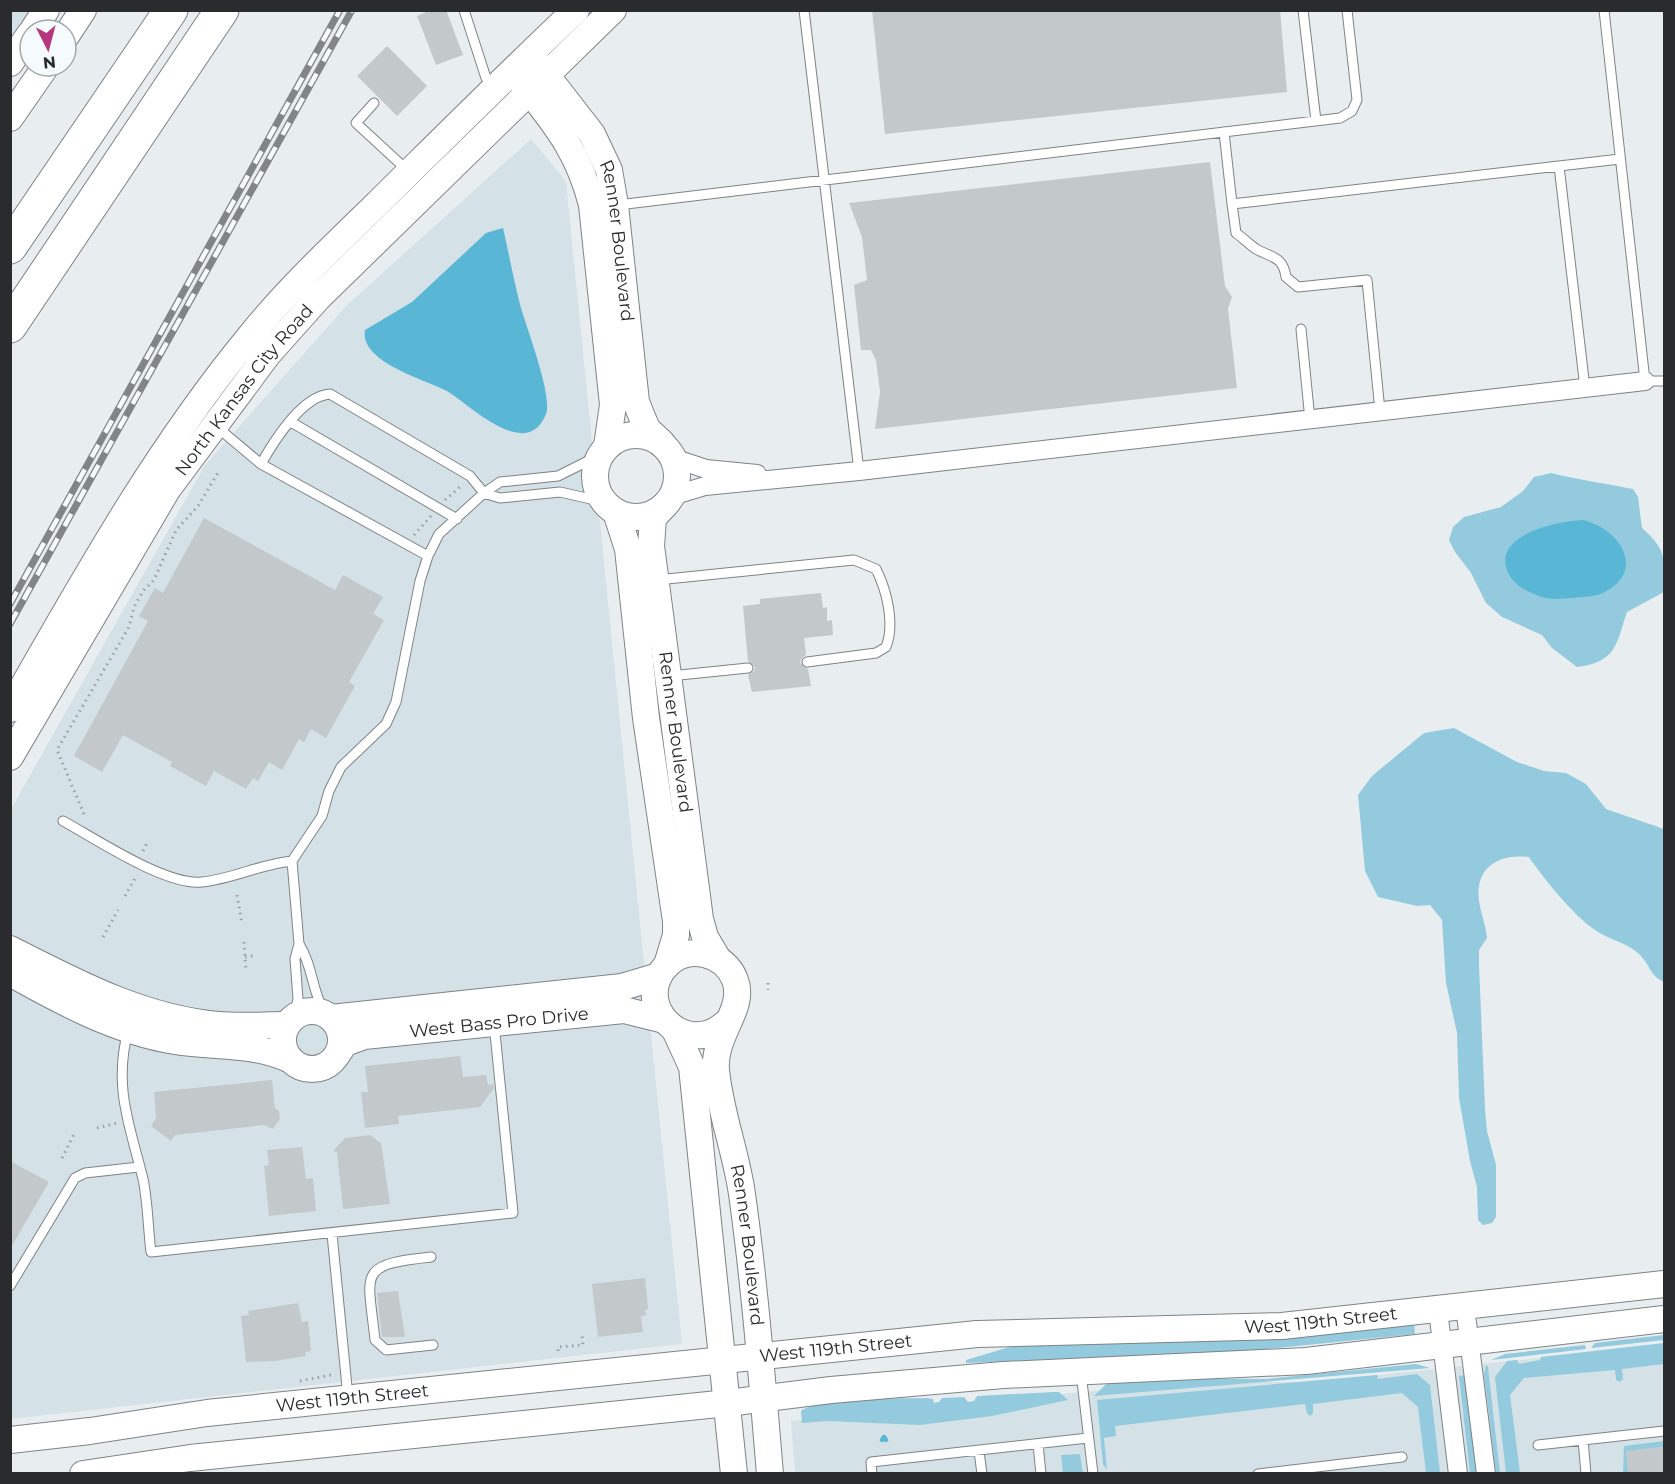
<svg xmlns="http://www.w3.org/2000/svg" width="1675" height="1484" font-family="Montserrat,sans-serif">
<rect width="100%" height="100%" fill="#e8eef0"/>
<path fill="#d4e2e7" d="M11,10l19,1 -19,28 -1,-28z
M531,139l35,42 116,1163 -671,75v-610l194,-344 142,-160z
M1664,1345v128h-869l-4,-52 389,-39h131z"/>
<path fill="#93cade" d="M1551,473c27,7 54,10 82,16l5,8 4,31c26,23 22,31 22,64l-37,20c-11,32 -10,50 -50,55l-25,-19 -10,-13 -40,-18 -16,-14 -15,-30 -16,-21 -6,-12 4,-13 11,-10 37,-10 22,-16 11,-14z
M1454,728l63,34 27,9 22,2 20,11 20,25 58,20v153c-14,-6 -14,-17 -24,-27 -13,-13 -31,-15 -45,-25 -21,-14 -52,-52 -66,-73 -33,-4 -57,13 -49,49 2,11 6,20 7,32l-8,12v15l6,144 2,22 9,34v52l-4,6 -9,2 -5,-5 -1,-33 -7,-26 -11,-63 -2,-65 -11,-50 -4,-63 -12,-15 -13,1 -39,-9 -13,-26 -7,-76 14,-19 52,-43z
M1414,1322l1,12 -168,17 -281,12v-3l54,-16z
M1664,1335v5l-73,8 4,-5z
M1664,1343v21l-42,5 1,10 -3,3 -4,-2 -1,-10 -91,8 -14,17 10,78h-14l-11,-96 12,-16 10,-1 2,4 21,-4 1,-3z
M1585,1345l1,4 -95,11 14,-6z
M1416,1364l14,4 -336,28 14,-14 48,-4 110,1z
M1486,1365l2,2 12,106h-4l-12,-99z
M1417,1374l13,11 10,88h-14l-8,-66 -16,-14 -89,11v9l-3,3 -3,-3 -2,-9 -190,22 1,10 -12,2 3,32 -4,-6 -6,-64 280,-25 1,4z
M1465,1375l11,98h-6l-11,-97z
M1054,1392h5l9,8 -76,16 -72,9 -93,-4 -25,2 -1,-12c20,-15 98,-12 126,-13l6,1 1,4 5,-1 3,-4 22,-1 4,5 6,-1 3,-5z
M1664,1441v6l-29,3 2,23h-14l1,-27z
M1080,1454l3,19h-20l-2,-18z"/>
<path fill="#59b6d4" d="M503,228c6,26 11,54 18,80 6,21 32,89 25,106 -19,49 -77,-10 -99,-23 -21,-11 -88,-29 -82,-61l47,-28 74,-69z
M1583,520c38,9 64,52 20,73 -9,4 -22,4 -32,5 -11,1 -22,2 -32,-2 -15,-6 -28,-12 -33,-29 -9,-34 54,-46 77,-47z"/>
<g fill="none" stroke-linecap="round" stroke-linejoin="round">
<path stroke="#59b6d4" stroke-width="4.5" d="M882,1440l2,-3 2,3"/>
</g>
<path fill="#c3c8cb" d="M431,10h15l17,45 -27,10 -19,-49z
M872,10h408l7,82 -402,42z
M387,46l40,40 -30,30 -40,-40z
M1210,162l15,124 7,11 -4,12 9,79 -362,41 5,-37 -4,-32 -5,-10h-10l-7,-65 13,-5 -5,-43 -13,-34z
M204,518l131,72 8,-15 40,22 -10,17 11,6 -35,62 6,4 -29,52 -15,-9 -7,13 -5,-3 -17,31 -13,-8 -11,19 -5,-3 -7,11 -32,-18 -8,15 -36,-20 2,-4 -49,-27 -21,37 -28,-16 74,-135 -9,-5 16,-28 8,5z
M821,593l2,15 4,-1v14l5,-1 1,15 -29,3 2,17 -5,4 -1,4 8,6 3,17 -59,6 -4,-17 6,-4 1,-4 -7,-6 -5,-55 17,-2v-5z
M460,1056l3,21 23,-2 2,10 5,-1 1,4 -14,19 -82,9 1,8 -34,4 -4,-36h7l-3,-26z
M272,1080l3,28 4,3 1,8 -7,10 -9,-4 -89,10 -4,6 -20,-15 5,-8 -2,-26z
M370,1135l11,8 9,61 -47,5 -6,-57 -4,-1 12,-13z
M302,1147l4,32 7,-1 3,33 -47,5 -5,-50 5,-1 -2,-15z
M10,1161l39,21 -39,67z
M645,1278l3,31 -3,1 1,5 -5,1 2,16 -45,5 -6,-53z
M398,1291l7,46h-23l-5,-44z
M298,1303l4,19 6,-1 3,30 -6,1 1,4 -31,5 -29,1 -5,-46 8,-1 -1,-4z
M1665,1447v26h-37l-2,-22z"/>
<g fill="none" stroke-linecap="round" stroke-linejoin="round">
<defs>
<path id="lane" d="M464,10l22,68 7,8
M804,10l55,461
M1303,10l13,111
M1604,10l41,371h19
M374,103l-18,20 51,47
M1224,132l8,72
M1559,166l61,-7
M618,205l722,-87 12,-7 5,-11 -10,-90
M1301,329l9,91
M1380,411l-13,-131 -69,7 -12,-10c-3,-21 -14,-19 -30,-28 -7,-5 -13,-11 -20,-16l-4,-29 327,-38 26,222
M291,422l166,97
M217,427l44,37 167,92
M261,464c13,-23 41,-68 69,-70l140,82 14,17 16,5 60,-6 44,10
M657,580l197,-20 22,9c11,22 19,55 10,78l-10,6 -69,9
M670,676l78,-8
M63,821c33,18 103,65 139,61 30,-3 59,-18 90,-21
M299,944c14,22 13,48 26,70
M294,1017l4,-18 -3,-40 4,-15 -7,-83 30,-45 7,-25 12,-24 45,-43 10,-22 24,-121 8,-25 11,-22 45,-41 16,-11 58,-6 42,-21
M128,1031c-15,56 2,95 15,148 5,24 5,50 8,73l362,-39 -19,-190
M332,1234l16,163
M431,1257c-75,8 -63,15 -56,83l11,10 47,-5
M10,1286l65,-108 10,-5 54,-6
M1081,1373l12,101
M1038,1444l3,30
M1538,1445l45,-5
M979,1451l3,23
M872,1474l-1,-12 217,-24
M1258,1474l144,-17
M1586,1474l-3,-34 81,-9"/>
<path id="street" d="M673,458l33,11 51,5
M672,496l33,-10 154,-15 786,-90
M1465,1307l21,167
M1438,1310l20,164"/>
<g id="secondary">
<path d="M33,30l13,-20"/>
<path d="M66,36l17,-26"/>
<path d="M10,63l20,-29"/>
<path id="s1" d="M537,63l55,71 17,36 6,35 21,197 11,27 15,14"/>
<path d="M520,79c34,44 58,70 72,126l21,200 -6,41"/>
<path d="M10,118l36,-52"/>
<circle cx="636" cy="476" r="41"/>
<path id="s2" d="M664,506l-11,12 -2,28 49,373 5,18 13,22"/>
<path d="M616,512l12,37 18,169 30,203v14l-9,30"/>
<path d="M10,709c74,-129 146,-259 241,-374 38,-47 83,-89 126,-131 66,-65 131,-130 199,-194"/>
<path id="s3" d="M10,757l157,-267 101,-136 50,-56 295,-288"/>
<path d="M10,949c67,34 132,69 208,76 23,2 46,0 69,0"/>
<path d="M10,973c52,29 105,58 165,68 42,7 76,1 116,19"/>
<circle cx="312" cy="1040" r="29"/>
<path d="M331,1018l291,-31 37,-11"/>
<path id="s4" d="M726,1023c-42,38 -97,-21 -58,-59 21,-20 57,-11 67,16 11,29 -22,54 -19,90 4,42 20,82 26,124 13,93 20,186 28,280"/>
<path d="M675,1030l17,37 42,407"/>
<path id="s5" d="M338,1053l7,-10 19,-7 260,-26 40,10"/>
<path id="s6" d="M10,1440l80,-9 117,-18 770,-79 305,-8 382,-42"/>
<path d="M83,1474l107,-16 538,-55 103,-13 172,-15 303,-14 358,-42"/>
</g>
<path id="highway" d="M10,247l161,-237
M10,326l212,-316"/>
</defs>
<use href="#lane" stroke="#7e8385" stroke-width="11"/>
<use href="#street" stroke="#7e8385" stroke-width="20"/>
<use href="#secondary" stroke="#7e8385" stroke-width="28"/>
<use href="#highway" stroke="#7e8385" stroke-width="35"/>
<path stroke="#9a9fa0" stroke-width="3" stroke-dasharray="1.5 4.5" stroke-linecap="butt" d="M445,500l18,-16
M414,535l17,-19
M84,814l-27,-64 72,-123 5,-20 9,-16 11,-11 22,-50 22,-24 21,-35
M143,851l4,-8
M237,895l5,29
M125,896l12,-21
M103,937l15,-27
M244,942l2,28
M245,957l8,-1
M768,983v7
M97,1128l20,-5
M62,1158l13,-26
M558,1351v-4l25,-2 -1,-10
M300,1381l31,-6"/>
<use href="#lane" stroke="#fff" stroke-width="9"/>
<use href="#street" stroke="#fff" stroke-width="18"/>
<use href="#secondary" stroke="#fff" stroke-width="26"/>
<use href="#highway" stroke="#fff" stroke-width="33"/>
<defs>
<path id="rail" d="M10,604l330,-594
M10,624l342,-614"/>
</defs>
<use href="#rail" stroke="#818586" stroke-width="7"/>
<use href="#rail" stroke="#f5fbfd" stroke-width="4.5" stroke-dasharray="14" stroke-linecap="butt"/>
</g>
<g text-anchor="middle" stroke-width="4.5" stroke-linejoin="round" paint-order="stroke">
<g font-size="18" fill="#292b2c" stroke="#f5fbfd">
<text dy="6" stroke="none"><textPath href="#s1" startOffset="201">Renner Boulevard</textPath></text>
<text dy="6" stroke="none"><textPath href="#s3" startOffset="436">North Kansas City Road</textPath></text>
<text dy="6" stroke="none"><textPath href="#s2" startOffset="232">Renner Boulevard</textPath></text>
<text dy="6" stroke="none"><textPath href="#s5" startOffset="168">West Bass Pro Drive</textPath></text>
<text dy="6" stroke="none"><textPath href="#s4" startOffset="484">Renner Boulevard</textPath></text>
<text dy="6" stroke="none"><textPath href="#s6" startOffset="1317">West 119th Street</textPath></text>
<text dy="6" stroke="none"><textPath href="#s6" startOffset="831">West 119th Street</textPath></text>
<text dy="6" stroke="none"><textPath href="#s6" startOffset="345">West 119th Street</textPath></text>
</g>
</g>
<rect width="1675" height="1484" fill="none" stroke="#292b2c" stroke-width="24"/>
<g transform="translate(48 48) rotate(174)"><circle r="28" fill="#f5fbfd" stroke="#a3a8a9" stroke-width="1.5"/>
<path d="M0-4.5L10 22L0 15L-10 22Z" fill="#b8367d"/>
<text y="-9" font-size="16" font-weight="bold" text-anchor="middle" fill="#292b2c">N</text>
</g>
</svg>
